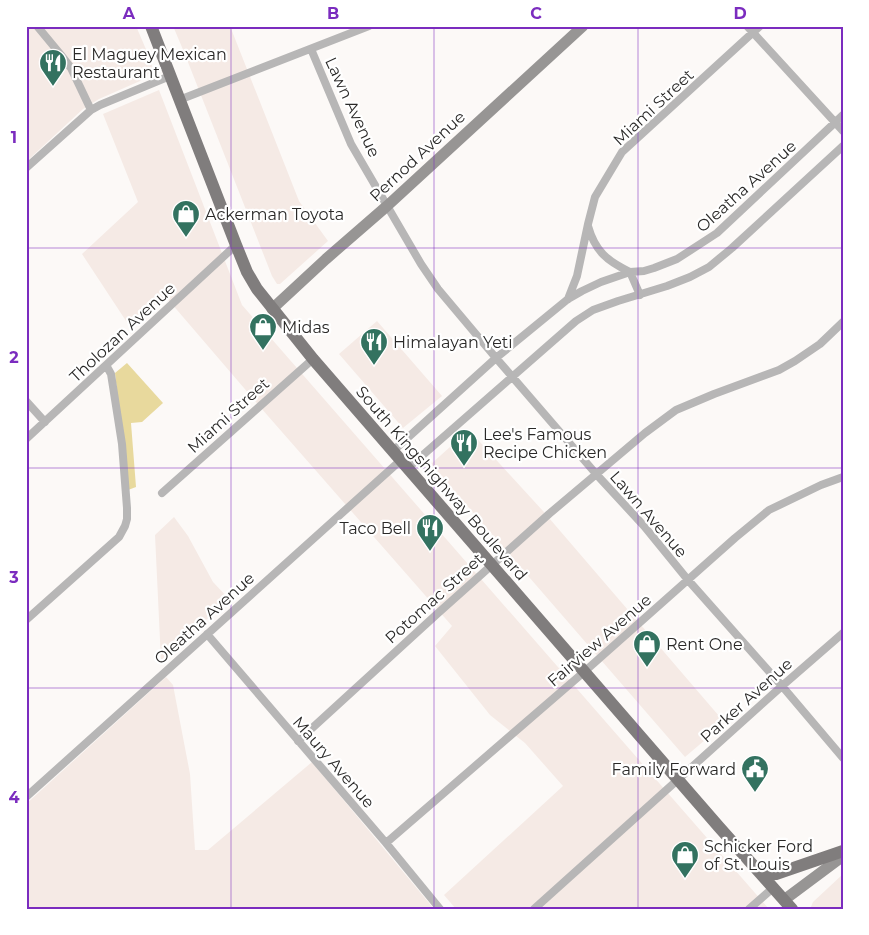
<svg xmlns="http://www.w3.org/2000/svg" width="869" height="935" font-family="Montserrat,sans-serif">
<rect width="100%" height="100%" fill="#fcf9f7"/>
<path fill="#f5eae5" d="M26,26h110l15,35 1,5 -2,6 -3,4 -7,5 -41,18 -16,10 -57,53z
M173,26h57l69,175 29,40 -48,43h-3l-5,-8 -88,-224z
M159,90l83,215 527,604h-313l-12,-14 119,-109 -38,-43 -35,-28 -55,-69 17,-20 -184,-210 -103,-120 -35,31 -48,-73 56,-52 -35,-88z
M377,321l65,75 -39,32 -64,-74z
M469,430l74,81 182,212 -40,34 -254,-293z
M174,517l14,19 25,46 16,17 -68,62 -6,-126z
M166,677l7,8 17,89 5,76h13l104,-88 122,147h-408v-105z
M843,874v35h-33l3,-7z"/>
<path fill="#e8d99d" d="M127,363l36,40 -21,19 -11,1 5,64 -8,3 -13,-117z"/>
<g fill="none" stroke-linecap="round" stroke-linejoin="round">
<path stroke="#b7b6b6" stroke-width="8" d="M37,26l24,29 10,13 20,42
M747,26l96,105
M311,49l40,95 70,120 17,25 58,69 101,117 47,51 44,54 94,106 61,72
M179,100l190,-74
M26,168l65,-58 9,-5 70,-29
M588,226c7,25 19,35 42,46l10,23
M568,299l9,-23 11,-52 7,-27 27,-45 138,-126
M26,401l19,21
M26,439l210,-194
M393,451l103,-93 72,-59 14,-8 19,-9 29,-10 14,-1 10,-3 23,-9 40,-26 126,-118
M408,468l168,-147 17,-11 25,-9 49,-15 23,-9 19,-10 23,-19 111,-102
M162,493l151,-134
M26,620l93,-83 6,-11 2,-7v-11l-5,-64 -11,-70 -5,-9
M207,634l179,209 54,66
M298,741l139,-127 112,-100 96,-81 31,-23 38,-16 65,-24 16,-9 25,-17 23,-22
M26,797l375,-337
M386,843l198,-171 151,-134 34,-28 52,-25 22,-8
M534,909l248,-223 61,-53
M749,909l24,-21"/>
<path stroke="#979594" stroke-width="11" d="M272,309l54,-50 61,-53 196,-180
M784,900l59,-44"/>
<path stroke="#807d7d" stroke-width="12" d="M151,26l85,219 11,27 10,17 56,70 406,468 73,82
M762,875l14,-1 67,-23"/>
</g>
<path fill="none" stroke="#7b2cbf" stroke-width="1" stroke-opacity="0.55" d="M231,26v883M434,26v883M638,26v883M26,248h817M26,468h817M26,688h817"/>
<defs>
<symbol id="restaurant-pin" viewBox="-11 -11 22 30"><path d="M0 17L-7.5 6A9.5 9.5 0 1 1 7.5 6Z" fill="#337260" stroke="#fff"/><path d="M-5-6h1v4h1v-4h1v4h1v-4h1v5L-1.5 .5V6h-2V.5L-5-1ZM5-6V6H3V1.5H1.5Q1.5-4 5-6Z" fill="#fff"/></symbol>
<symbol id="shop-pin" viewBox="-11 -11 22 30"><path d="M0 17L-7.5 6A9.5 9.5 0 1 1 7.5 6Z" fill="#337260" stroke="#fff"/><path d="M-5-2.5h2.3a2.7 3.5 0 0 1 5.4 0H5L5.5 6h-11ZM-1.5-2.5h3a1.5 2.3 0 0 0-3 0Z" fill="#fff"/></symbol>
<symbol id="civic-pin" viewBox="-11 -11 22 30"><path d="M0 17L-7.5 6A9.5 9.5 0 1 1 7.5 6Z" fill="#337260" stroke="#fff"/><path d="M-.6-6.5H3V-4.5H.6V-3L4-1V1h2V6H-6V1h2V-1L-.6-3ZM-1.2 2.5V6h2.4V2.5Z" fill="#fff"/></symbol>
</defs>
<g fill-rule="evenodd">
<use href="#restaurant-pin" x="37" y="47" width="32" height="43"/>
<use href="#shop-pin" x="170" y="198" width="32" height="43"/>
<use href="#shop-pin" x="247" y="311" width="32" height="43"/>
<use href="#restaurant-pin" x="358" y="326" width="32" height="43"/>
<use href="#restaurant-pin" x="448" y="427" width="32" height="43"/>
<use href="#restaurant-pin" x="414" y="512" width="32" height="43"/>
<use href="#shop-pin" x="631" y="628" width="32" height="43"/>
<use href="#civic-pin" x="739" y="753" width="32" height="43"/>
<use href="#shop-pin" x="669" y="839" width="32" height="43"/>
</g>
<g text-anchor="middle" stroke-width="4.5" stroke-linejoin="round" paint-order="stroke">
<g font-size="16" fill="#2a2928" stroke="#fff" text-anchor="start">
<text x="72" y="60">El Maguey Mexican<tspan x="72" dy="18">Restaurant</tspan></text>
<text x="205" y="220">Ackerman Toyota</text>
<text x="282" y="333">Midas</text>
<text x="393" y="348">Himalayan Yeti</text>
<text x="483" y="440">Lee's Famous<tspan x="483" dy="18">Recipe Chicken</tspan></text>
<text x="411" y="534" text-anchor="end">Taco Bell</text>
<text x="666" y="650">Rent One</text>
<text x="736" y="775" text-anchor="end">Family Forward</text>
<text x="704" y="852">Schicker Ford<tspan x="704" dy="18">of St. Louis</tspan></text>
</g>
<g font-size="16" fill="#2a2928" stroke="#fff">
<text transform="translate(353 107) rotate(65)" y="6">Lawn Avenue</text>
<text transform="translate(653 107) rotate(-43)" y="6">Miami Street</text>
<text transform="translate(417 156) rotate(-43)" y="6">Pernod Avenue</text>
<text transform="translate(746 186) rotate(-42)" y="6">Oleatha Avenue</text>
<text transform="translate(122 332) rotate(-43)" y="6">Tholozan Avenue</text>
<text transform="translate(228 415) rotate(-42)" y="6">Miami Street</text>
<text transform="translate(442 483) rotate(49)" y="6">South Kingshighway Boulevard</text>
<text transform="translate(649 514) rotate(49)" y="6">Lawn Avenue</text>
<text transform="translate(434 598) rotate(-42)" y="6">Potomac Street</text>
<text transform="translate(204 618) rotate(-42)" y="6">Oleatha Avenue</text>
<text transform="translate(599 640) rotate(-41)" y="6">Fairview Avenue</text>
<text transform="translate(746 700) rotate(-42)" y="6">Parker Avenue</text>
<text transform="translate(334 762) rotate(49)" y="6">Maury Avenue</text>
</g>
</g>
<rect width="869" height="935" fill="none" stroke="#ffffff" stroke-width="55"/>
<rect x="28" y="28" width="814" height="880" fill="none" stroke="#7b2cbf" stroke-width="2"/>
<g font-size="16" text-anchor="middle" font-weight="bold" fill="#7b2cbf">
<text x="129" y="19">A</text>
<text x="333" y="19">B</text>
<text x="536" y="19">C</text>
<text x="740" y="19">D</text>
<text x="14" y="143">1</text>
<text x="14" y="363">2</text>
<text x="14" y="583">3</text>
<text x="14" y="803">4</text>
</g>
</svg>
